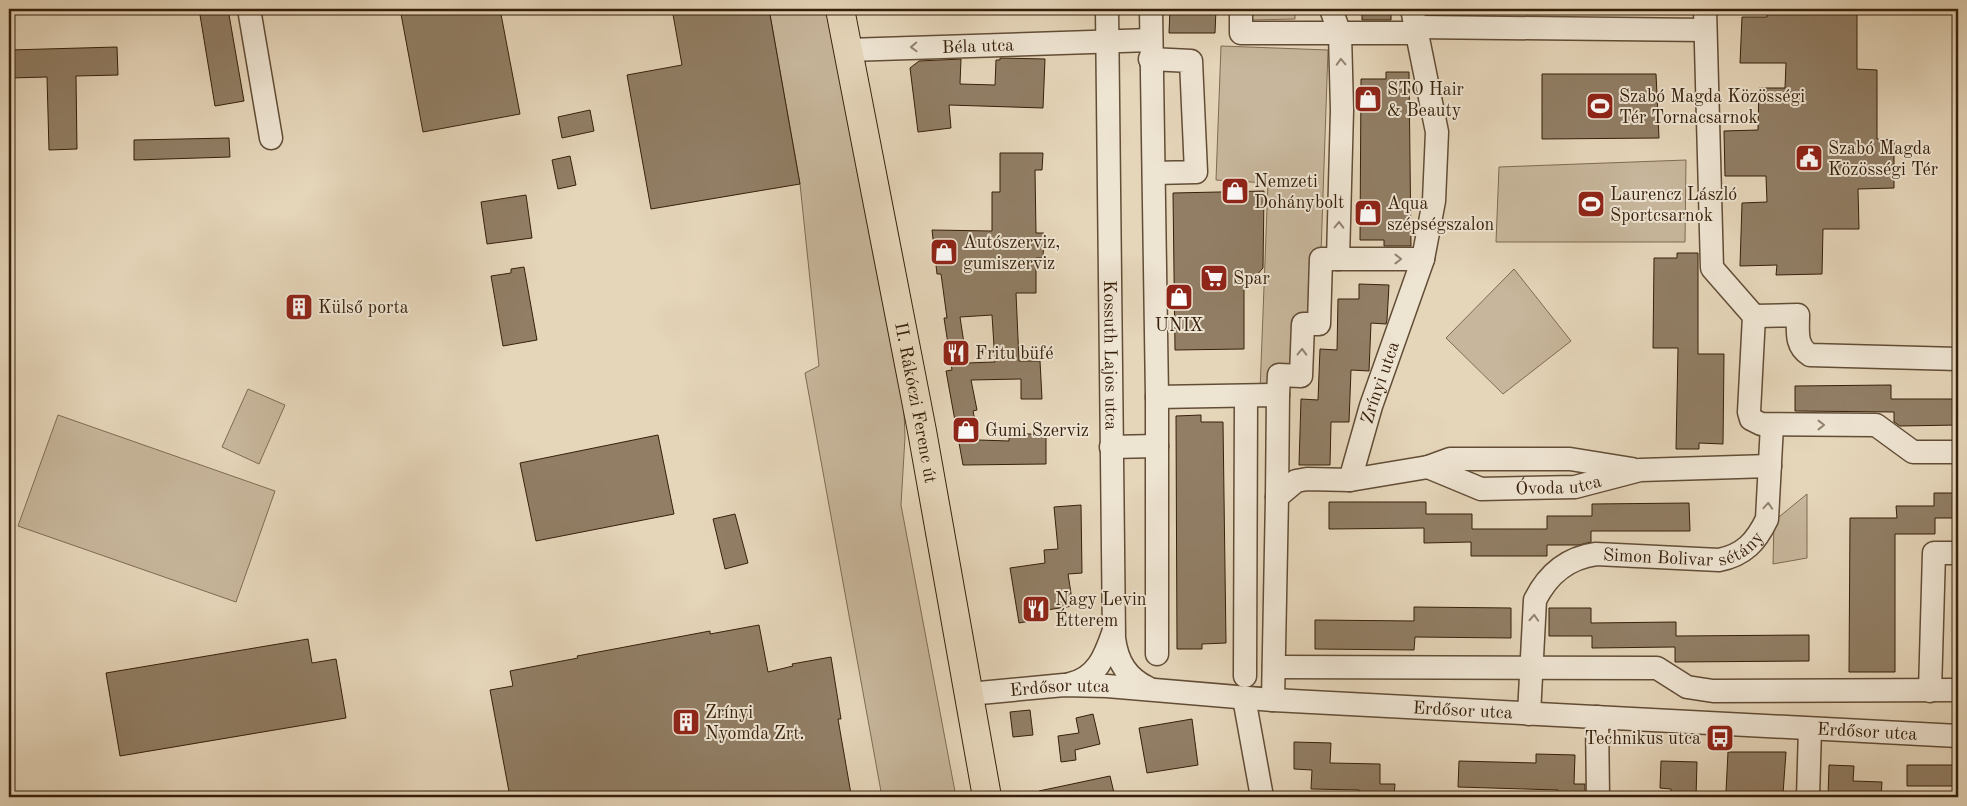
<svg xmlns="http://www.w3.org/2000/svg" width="1967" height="806" font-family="'Old Standard TT',serif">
<rect width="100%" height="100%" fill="#e5d5b9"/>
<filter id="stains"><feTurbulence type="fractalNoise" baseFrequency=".004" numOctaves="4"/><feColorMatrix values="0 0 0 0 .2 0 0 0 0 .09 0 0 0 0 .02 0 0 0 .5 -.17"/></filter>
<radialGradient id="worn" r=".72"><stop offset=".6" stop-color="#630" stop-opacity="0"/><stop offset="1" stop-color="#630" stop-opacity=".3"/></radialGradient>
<path fill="#c7b69b" stroke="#7f6b53" d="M769,9h58l46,242 30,136 2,50 -4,68 55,292h-74l-77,-424 14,-7 -19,-182z
M1252,9h43v10l-43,1z
M1221,46l107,4 -7,203 -10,66 -14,52 -23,20h-14l8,-208 -52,-3z
M1686,160l-1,82h-189l3,-75z
M1514,269l57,72 -68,53 -57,-56z
M248,389l37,16 -26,59 -37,-17z
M58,415l217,76 -39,111 -218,-76z
M1807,494v64l-34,6 1,-43z"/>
<path fill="#917e65" stroke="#37200b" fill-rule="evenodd" d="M199,9h29l16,92 -29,5z
M427,9h73l20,105 -97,18 -22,-118z
M672,9h97l31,175 -149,25 -24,-134 55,-10z
M1170,9h46l-1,24h-46z
M1362,9h29v11h-29z
M1767,9h90v60l20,1v69l17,1v48l-36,1 1,40h-36l-1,45 -46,1 1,-10 -37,1 2,-63 25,-1 -1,-26h-41l-1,-45 34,-1 1,-42h26l1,-25h-46l2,-46h25z
M117,47l1,28 -42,1 1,73 -28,1 -2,-73 -38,1v-28z
M1000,58l45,1 -2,49 -94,-3 2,23 -33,4 -8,-64 9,-7 42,-2 -1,25 35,1 1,-25h4z
M1386,72h23l2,174h-27v-6h-24l1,-161h25z
M1542,74h114l3,64 -117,1z
M590,110l4,21 -32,7 -4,-21z
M229,138l1,19 -96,3v-20z
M1000,153h43l-1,17h-7l1,63h8l-1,25h-7v35h-20l3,68h21l2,38h-21v-20l-50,1 6,30 -4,1 6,29 30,1v-7h37v30l-83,1 -17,-94 6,-1 -8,-52h3l-6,-44h-4l-5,-44 60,1v-39h8zM992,315l3,47 -28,1 -7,-46z
M570,156l6,29 -18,4 -6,-29z
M1264,191l-1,77 -19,21v60l-69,1 -2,-157z
M526,195l6,43 -45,6 -6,-42z
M1677,253h21v101h26l-1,90 -24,-1v6h-23l2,-101h-25l1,-90h23z
M524,267l13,73 -34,6 -12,-70 20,-3v-4z
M1359,284l30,1 -2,35 -1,4 -15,-1 -2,48 -18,-1 -2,52h-18l-1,43h-31l2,-66 17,1 2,-51 17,1 1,-51h21z
M1891,385v14h67v26l-58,1 -6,-4v-10l-99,-1v-25z
M1201,415v7h22l3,221 -24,1v5h-25l-1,-233z
M658,435l16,79 -138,27 -16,-78z
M1934,493h24v25h-23v16h-40v138h-46l1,-154h47l-1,-12h38z
M1329,502h97v12h46v15h75v-13h45v-12l97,-1 1,28h-99v11l-12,3h-32v11h-76v-14l-47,1v-15l-95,1z
M1081,505l1,68 -14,1 5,32 -33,5 1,8 -22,4 -9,-55 35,-5 -1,-13 14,-1 -4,-42z
M735,514l13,49 -23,6 -12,-50z
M1414,607l97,1v30l-96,-1 -1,13 -99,-1v-29l99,1z
M1549,608h42v15l85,-1v14l133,-1v26l-134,1v-15l-83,1v-12h-43z
M759,625l9,47 25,-6 -1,-2 39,-7 10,62h-3l13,75 -22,3h-319l-20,-107 23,-4 -3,-15 68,-13 -1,-2 133,-25v3z
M308,639l4,24 24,-4 10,59 -226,38 -14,-83z
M1030,710l3,25 -20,2 -3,-25z
M1093,714l7,30 -25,6 1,10 -15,2 -3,-26 21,-3 -3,-15z
M1192,719l6,46 -51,8 -8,-45z
M1294,742l37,1 -1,20 50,1v20h15l-1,13h-35v-7l-48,-1 1,-19 -18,-1z
M1728,752h58l-3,42 -57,-2z
M1536,754l39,1 -1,29h11v13h-27v-7l-100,-3 1,-26 77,2z
M1661,761l36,1 -1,35 -25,-1v-7l-11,-1z
M1829,765l25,1 -1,15 29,1 -1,15h-53z
M1907,765h49v21h-49z
M1110,776l5,21h-76v-6z"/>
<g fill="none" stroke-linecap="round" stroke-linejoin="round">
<defs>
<g id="minor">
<path d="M249,9l22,129"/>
<path id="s1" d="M1107,9l7,629c3,24 13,40 34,50"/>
<path d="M1151,9l6,388v257"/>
<path d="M1241,9v24h177"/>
<path d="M1705,9l7,259 42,48 -5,96 2,7 10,5 115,1 37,27h45"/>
<path d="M1417,27l288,3"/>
<path id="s2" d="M848,50l303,-10"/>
<path d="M1150,59l41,2 5,111 -42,1"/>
<path d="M1338,259h85"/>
<path d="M1754,316l44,-1c0,16 -3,31 12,40l148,4"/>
<path d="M1278,395l1,-20 22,1 2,-52h16l2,-65h17l4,-149 -2,-76 -9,-25"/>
<path d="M1157,397l121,-2 -1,102"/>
<path d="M1111,447l46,-1"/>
<path d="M1428,467l22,-8h120l62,10"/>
<path id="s3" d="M1350,480l21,-74 52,-147 11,-58 3,-69 -25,-123"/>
<path d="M1274,667l383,1 30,19 26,4 245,-1"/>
<path d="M1245,676l1,-280"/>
<path d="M1070,684c27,-6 35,-28 43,-51"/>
<path d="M1930,691l4,-138h24"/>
<path id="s4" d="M969,694l95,-9 43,1 166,14 685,36"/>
<path d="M1244,698l18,99"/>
<path id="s5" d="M1273,700l4,-203 19,-16 11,-2 43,1 78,-13 53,22 94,-2 65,-17 130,-4"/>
<path id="s6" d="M1529,714l6,-114c13,-26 32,-42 61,-46l123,6c25,-5 37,-18 48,-41l5,-94"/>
<path d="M1597,717l1,80"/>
<path d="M1808,797l2,-68"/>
</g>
<g id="major">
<path id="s7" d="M840,9l82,422 65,366"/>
</g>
</defs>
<use href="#minor" stroke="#624d36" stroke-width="25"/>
<use href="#major" stroke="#37200b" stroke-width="30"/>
<use href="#minor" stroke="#eee4d2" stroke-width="22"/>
<use href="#major" stroke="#e5d5b9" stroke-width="28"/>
</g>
<defs><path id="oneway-chevron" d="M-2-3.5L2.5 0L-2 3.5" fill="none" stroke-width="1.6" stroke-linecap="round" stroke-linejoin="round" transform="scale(1.25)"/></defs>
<g stroke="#92826e">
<use href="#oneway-chevron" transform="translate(914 47) rotate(178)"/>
<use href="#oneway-chevron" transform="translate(1341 62) rotate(-92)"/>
<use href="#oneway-chevron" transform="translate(1339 225) rotate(-89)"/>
<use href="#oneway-chevron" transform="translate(1398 259)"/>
<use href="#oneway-chevron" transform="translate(1302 352) rotate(-89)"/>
<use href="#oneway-chevron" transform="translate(1821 425)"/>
<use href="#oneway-chevron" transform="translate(1768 506) rotate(-86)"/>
<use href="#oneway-chevron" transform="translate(1534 618) rotate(-87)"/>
</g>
<defs>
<symbol id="shop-square" viewBox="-11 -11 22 22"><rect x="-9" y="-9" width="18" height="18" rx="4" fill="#8f2418" stroke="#eee4d2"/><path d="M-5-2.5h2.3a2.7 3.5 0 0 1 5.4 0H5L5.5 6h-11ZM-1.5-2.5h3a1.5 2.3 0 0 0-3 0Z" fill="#fff"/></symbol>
<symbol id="stadium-square" viewBox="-11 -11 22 22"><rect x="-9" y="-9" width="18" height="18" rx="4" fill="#8f2418" stroke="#eee4d2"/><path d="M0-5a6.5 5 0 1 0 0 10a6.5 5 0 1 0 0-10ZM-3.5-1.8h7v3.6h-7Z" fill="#fff"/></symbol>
<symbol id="civic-square" viewBox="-11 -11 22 22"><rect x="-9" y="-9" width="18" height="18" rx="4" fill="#8f2418" stroke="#eee4d2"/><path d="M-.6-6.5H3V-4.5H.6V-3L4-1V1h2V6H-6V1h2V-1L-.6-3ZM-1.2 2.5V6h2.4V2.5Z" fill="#fff"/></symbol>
<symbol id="supermarket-square" viewBox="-11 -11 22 22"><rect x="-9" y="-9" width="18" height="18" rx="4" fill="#8f2418" stroke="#eee4d2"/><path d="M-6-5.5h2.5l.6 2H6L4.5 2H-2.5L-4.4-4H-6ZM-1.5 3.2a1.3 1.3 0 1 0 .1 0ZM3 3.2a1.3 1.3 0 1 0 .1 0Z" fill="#fff"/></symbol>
<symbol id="building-square" viewBox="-11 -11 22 22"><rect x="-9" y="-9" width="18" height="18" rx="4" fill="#8f2418" stroke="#eee4d2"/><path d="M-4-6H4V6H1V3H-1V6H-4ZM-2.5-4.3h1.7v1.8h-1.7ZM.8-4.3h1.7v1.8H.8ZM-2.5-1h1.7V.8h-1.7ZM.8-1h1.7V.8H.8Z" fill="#fff"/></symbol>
<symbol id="restaurant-square" viewBox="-11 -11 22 22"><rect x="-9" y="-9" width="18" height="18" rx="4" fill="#8f2418" stroke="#eee4d2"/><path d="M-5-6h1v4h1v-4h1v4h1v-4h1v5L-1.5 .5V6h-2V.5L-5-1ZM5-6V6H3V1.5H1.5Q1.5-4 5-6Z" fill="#fff"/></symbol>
<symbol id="bus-square" viewBox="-11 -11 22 22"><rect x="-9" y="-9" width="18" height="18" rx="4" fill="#8f2418" stroke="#eee4d2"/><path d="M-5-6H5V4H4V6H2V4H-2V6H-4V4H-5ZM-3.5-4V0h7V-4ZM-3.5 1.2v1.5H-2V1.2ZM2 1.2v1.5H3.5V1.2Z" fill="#fff"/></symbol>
</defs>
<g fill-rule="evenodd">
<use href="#shop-square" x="1352" y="83" width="32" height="32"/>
<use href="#stadium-square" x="1584" y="90" width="32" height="32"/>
<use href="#civic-square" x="1793" y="142" width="32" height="32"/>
<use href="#shop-square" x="1219" y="175" width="32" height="32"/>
<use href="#stadium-square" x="1575" y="188" width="32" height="32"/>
<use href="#shop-square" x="1352" y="197" width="32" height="32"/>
<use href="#shop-square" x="928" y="236" width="32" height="32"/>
<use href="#supermarket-square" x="1198" y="262" width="32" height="32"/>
<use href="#shop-square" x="1163" y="281" width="32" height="32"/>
<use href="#building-square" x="283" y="291" width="32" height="32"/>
<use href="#restaurant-square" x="940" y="337" width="32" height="32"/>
<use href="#shop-square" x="950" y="414" width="32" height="32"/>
<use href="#restaurant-square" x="1020" y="593" width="32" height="32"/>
<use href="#building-square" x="670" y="706" width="32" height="32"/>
<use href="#bus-square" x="1704" y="722" width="32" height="32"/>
</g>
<g text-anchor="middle" stroke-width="4" stroke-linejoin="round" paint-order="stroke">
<g font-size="18" fill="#37200b" stroke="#eee4d2">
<text dy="6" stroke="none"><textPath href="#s2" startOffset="130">Béla utca</textPath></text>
<text dy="6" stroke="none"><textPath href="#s1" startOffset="346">Kossuth Lajos utca</textPath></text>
<text dy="6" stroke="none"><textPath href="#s3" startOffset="102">Zrínyi utca</textPath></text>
<text dy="6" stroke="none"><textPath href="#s7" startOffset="401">II. Rákóczi Ferenc út</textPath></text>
<text dy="6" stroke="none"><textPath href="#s5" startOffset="496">Óvoda utca</textPath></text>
<text dy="6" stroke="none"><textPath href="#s6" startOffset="284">Simon Bolivar sétány</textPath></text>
<text dy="6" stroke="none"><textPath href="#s4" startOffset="91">Erdősor utca</textPath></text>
<text dy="6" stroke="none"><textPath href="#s4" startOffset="495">Erdősor utca</textPath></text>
<text dy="6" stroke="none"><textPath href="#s4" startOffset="900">Erdősor utca</textPath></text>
</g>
<g font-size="18" fill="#37200b" stroke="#eee4d2" text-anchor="start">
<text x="1387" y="95">STO Hair<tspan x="1387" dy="21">&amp; Beauty</tspan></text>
<text x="1619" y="102">Szabó Magda Közösségi<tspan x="1619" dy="21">Tér Tornacsarnok</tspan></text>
<text x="1828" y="154">Szabó Magda<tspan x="1828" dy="21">Közösségi Tér</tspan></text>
<text x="1254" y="187">Nemzeti<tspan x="1254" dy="21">Dohánybolt</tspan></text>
<text x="1610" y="200">Laurencz László<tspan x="1610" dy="21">Sportcsarnok</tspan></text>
<text x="1387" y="209">Aqua<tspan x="1387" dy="21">szépségszalon</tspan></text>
<text x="963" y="248">Autószerviz,<tspan x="963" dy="21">gumiszerviz</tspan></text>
<text x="1233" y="284">Spar</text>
<text x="318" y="313">Külső porta</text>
<text x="1179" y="331" text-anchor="middle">UNIX</text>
<text x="975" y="359">Fritu büfé</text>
<text x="985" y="436">Gumi Szerviz</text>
<text x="1055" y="605">Nagy Levin<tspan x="1055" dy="21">Étterem</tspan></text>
<text x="705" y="718">Zrínyi<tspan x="705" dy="21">Nyomda Zrt.</tspan></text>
<text x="1701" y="744" text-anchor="end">Technikus utca</text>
</g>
</g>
<rect width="1967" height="806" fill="none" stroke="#e5d5b9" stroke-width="30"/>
<rect x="10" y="10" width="1947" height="786" fill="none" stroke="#37200b" stroke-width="2.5"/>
<rect x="15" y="15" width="1937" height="776" fill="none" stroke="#37200b"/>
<rect width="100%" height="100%" filter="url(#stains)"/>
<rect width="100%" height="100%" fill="url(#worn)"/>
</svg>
